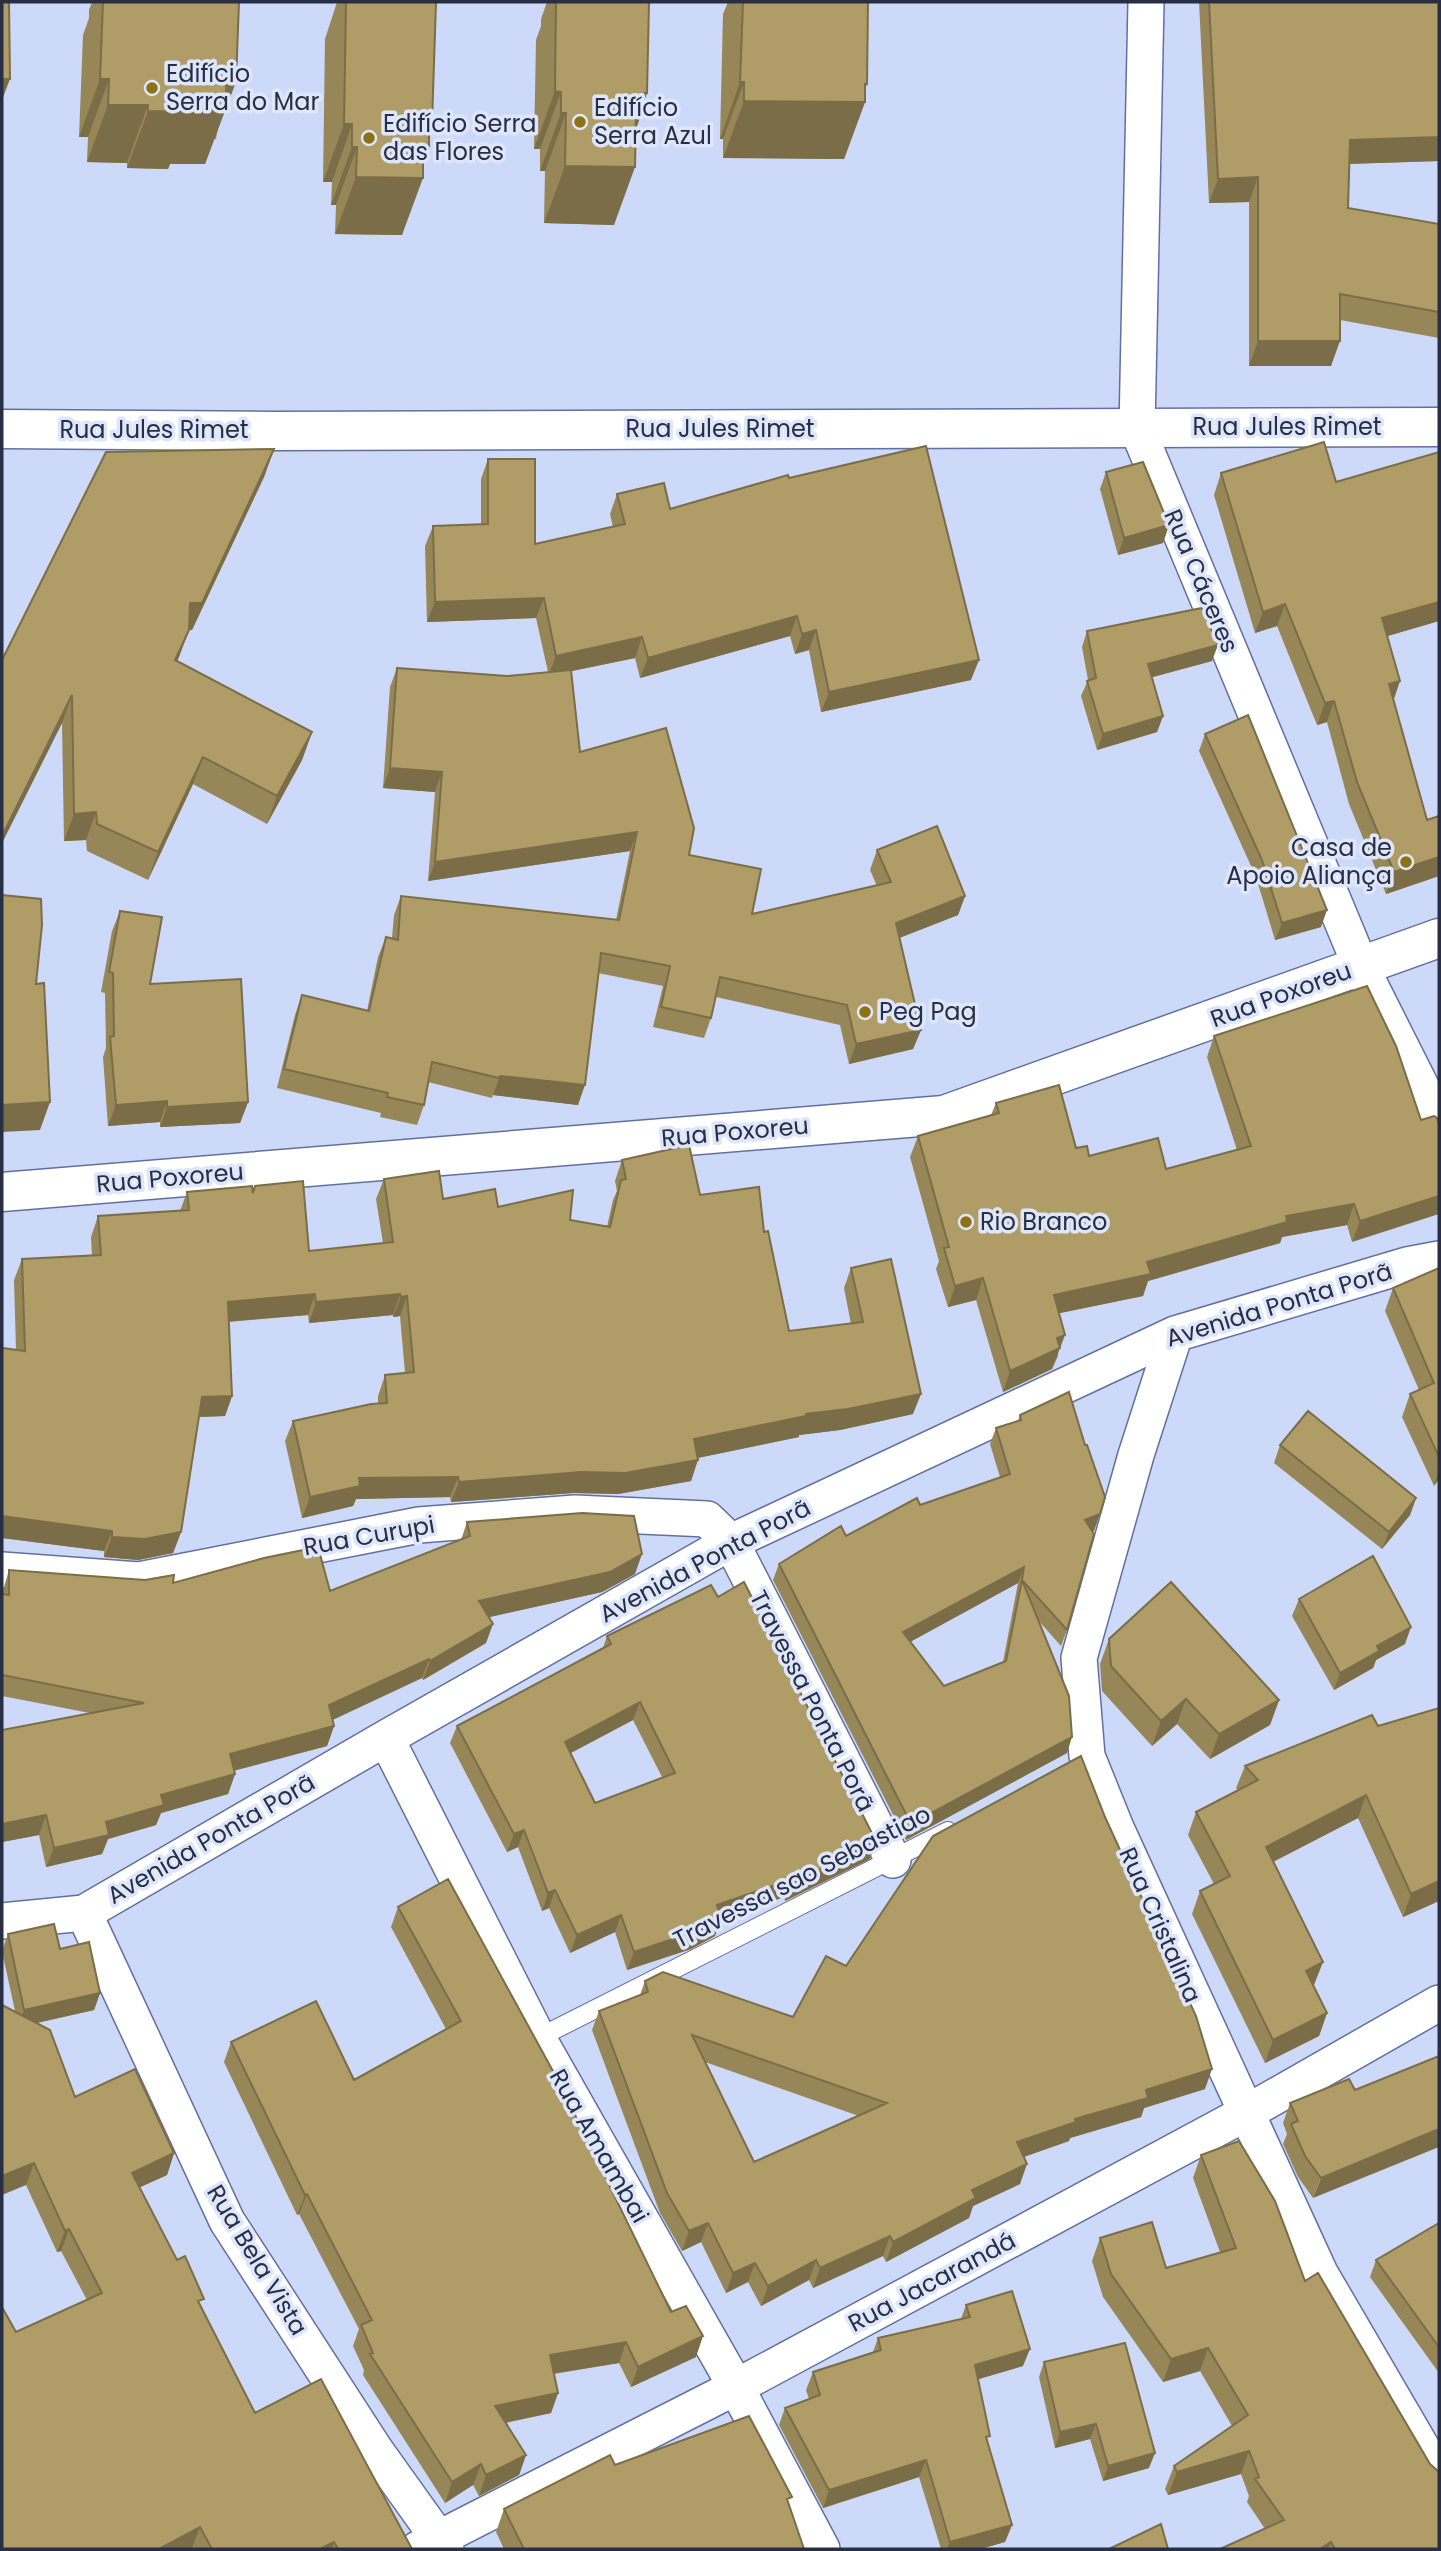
<svg xmlns="http://www.w3.org/2000/svg" width="1441" height="2551" font-family="Poppins,sans-serif">
<rect width="100%" height="100%" fill="#cdd9f9"/>
<g fill="none" stroke-linecap="round" stroke-linejoin="round">
<defs>
<path id="service" d="M538,2038l410,-207"/>
<path id="minor" d="M1146,2l-9,426 224,539 78,155
M1175,1334l-39,121 -57,203 8,98 29,72 204,445 119,204
M2,1570l137,10 280,-55 156,-12 132,6 24,23 162,318
M386,1738l152,300 198,349 86,162
M84,1913l143,308 149,230 70,98
M2,1921l82,-8 302,-175 345,-196 444,-208 232,-69 32,-6
M418,2549l318,-162 510,-274 193,-110"/>
<path id="tertiary" d="M2,429l271,2 1166,-4
M2,1192l942,-77 495,-177"/>
</defs>
<use href="#service" stroke="#6170a0" stroke-width="20"/>
<use href="#minor" stroke="#6170a0" stroke-width="38"/>
<use href="#tertiary" stroke="#6170a0" stroke-width="41"/>
<use href="#service" stroke="#fff" stroke-width="18"/>
<use href="#minor" stroke="#fff" stroke-width="35"/>
<use href="#tertiary" stroke="#fff" stroke-width="38"/>
</g>
<path fill="#978658" fill-rule="evenodd" d="M92,2h147l-23,137h-2l-9,25h-35l-2,5 -41,-1v-5l-40,-1 1,-25h-9l4,-102 6,-17v-8z
M337,2h99l-7,130 -6,32 -21,71 -67,-1 1,-29h-5l1,-23h-9l2,-143z
M547,2h102l-2,91 -6,16v6l-5,13 -22,97 -70,-2 1,-52h-5v-22h-6l2,-109 5,-14v-7z
M728,2h140l-3,100 -21,57 -121,-1v-19h-3l3,-125z
M1199,2h240v159l-89,3 -2,44 91,16v114l-99,-18 -9,46h-82v-164l-40,1z
M274,449l-10,28 -72,153h-3l-12,31 135,71 -10,28 -35,64 -74,-40 -45,96 -61,-29 -1,-11 -22,1 -2,-118 -60,120v-183z
M1439,452v169l-52,15 6,64 34,120 12,-4v60l-53,18 -37,-90 -22,-82 -10,3 -40,-99 -22,7 -41,-138 7,-22 115,9z
M488,459l47,85 78,-17 -3,-13 7,-20 53,15 119,-31 182,202 -150,32 -12,-62 -14,4 -5,-18 -150,42 -5,-20 -64,13 9,81 172,162 125,-28 -7,-16 7,-20 88,46 -7,19 -59,23 22,92 -8,19 -64,15 -9,-39 -124,-28 -5,21 -7,20 -51,-11 10,-41 -65,-13 -20,132 -85,-10 -1,3 -64,-16 -4,23 -7,20 -37,-8 1,-4 -104,-25 18,-73 7,-20 65,16 11,-54 8,-20 6,1 2,-23 7,-19 215,24 14,-69 -202,30 7,-89 -52,-4 7,-101 7,-19 110,8 41,-4 -12,-54 -109,4 -2,-76 8,-20 48,-2v-45z
M1106,472l63,53 -6,18 -45,12 -18,-66z
M1087,631l125,30 -60,16 11,39 -6,16 -60,18 -16,-54 7,-16 -6,-33z
M1205,734l116,193 -46,13 -19,-63 -57,-126z
M120,911l30,73 98,118 -8,21 -80,4v-5l-52,4 -5,-69 3,-9 -1,-55 -4,-1 11,-61z
M1214,1036l207,84 -69,122 -5,-17 -65,12 -2,6 -132,38 -5,15 -84,17 -1,43 -6,13 -49,23 -27,-92 -28,7 -12,-38 3,-8 -29,-104 8,-21 73,-21 5,-12 93,53 77,13 71,-19 -30,-93z
M622,1160l78,35 64,37 25,99 62,-7 -7,-36 7,-20 62,146 -73,16 -41,5v2l-101,21 -7,23 -73,13 -44,-1 -123,9 -1,-5 -94,2 -3,7 -51,12 -17,-77 8,-20 85,-18v-7l7,-21 20,-2 -5,-57 -7,1v-2l-84,8 -1,-8 -79,7 3,74 -7,20 -26,1 -18,115 -8,21 -35,7 -34,-3v-6l-102,-13v-190l14,2 -2,-70 8,-21 70,-3 -1,-19 7,-21 82,-5 7,-19 66,-1 56,60 74,-8 -7,-44 8,-20 59,20 55,8 109,20 6,-27 4,-9 -2,-10z
M1439,1268v211l-5,7 -32,-69 8,-23 9,-4 -34,-79 8,-23z
M1020,1415l74,116h-2l-25,99 -6,16 -23,-26 29,133 -161,87 -133,-260 6,-16 141,-59 80,-28 -10,-33 6,-16 22,-7zM1018,1583l-15,79 -59,24 -34,-44z
M1280,1445l136,53 -6,17 -28,34 -108,-86z
M467,1522l168,52 -33,18 -113,25 -3,26 -63,37 -1,-2 -89,41 1,7 -7,20 -93,24 1,4 -7,20 -67,19 -5,12 -48,14 -6,15 -56,13 -7,-32 -37,7 88,-129 -88,-17v-102l7,-24 164,13 157,8 131,-51z
M718,1597l158,244 -6,18 -85,42 -1,-4 -63,22 -6,17 -24,13 -64,21 -12,-38 -45,21 -21,-45 -7,3 -24,-64 -11,5 -57,-109 7,-17 146,-78 4,-12zM633,1720l29,57 -67,26 -24,-50z
M1299,1599l106,45 -29,16 -3,8 -39,22 -42,-74z
M1109,1639l170,61 -9,25 -60,34 -33,-35 -25,22 -50,-55 -2,-27z
M1372,1715l67,166v20l-36,16 -45,-99 -85,44 41,123v1l13,27 -8,23 -54,27 -73,-149 8,-23 14,-7 -26,-49 8,-23 42,-22 -2,-2 9,-22z
M398,1907l273,405 25,45 -65,30 -12,-24 -65,11 4,19 -7,20 -45,10 20,32 -7,20 -40,21 -6,-11 -28,18 -82,-128 1,-5 -11,-24 6,-17 -60,-115 -2,1 -73,-153 7,-20 123,38 92,-51 -55,-102z
M8,1934l52,15 40,44 -6,17 -57,13 38,74 99,56 -7,22 -27,12 115,226 157,136h-219l-177,-217 71,-32 -26,-49 -4,1 -31,-67 -11,-174 -13,-60z
M846,1966l359,123 -61,19 -3,9 -71,21 -1,3 -45,16 -4,27 -47,22 -4,12 -83,44 -3,-6 -70,32 -4,-8 -48,26 -13,-24 -22,11 -25,-51 -19,9 -22,-38 -68,-183 7,-19 41,-16 5,-14 148,36zM705,2062l154,54 -105,46z
M1355,2090l-42,108 -15,-21 -15,-33 4,-10 -4,-11 7,-20z
M1201,2155l104,126 125,183 8,8 1,77h-219l45,-20 -18,-27 2,-6 -8,-22 -73,21 -3,-6 9,-23 58,-40 -32,-55 -37,11 -60,-85 -11,-36 8,-23 66,30 54,-16 -27,-74z
M1439,2223v150l-69,-96 6,-17z
M966,2305l57,61 -45,13 10,64 24,82 -7,17 -25,7h-39l-22,-72 -96,31 -44,-83 6,-17 24,-9 -3,-9 7,-18 60,-20 5,-14 83,-19z
M1044,2362l105,106 -46,13 -13,-42 -35,9 -16,-71z
M615,2465l174,40 15,44h-300l-8,-17 8,-23z"/>
<path fill="#7b6d47" d="M2,79h8l-8,21z
M100,79h9l-21,58h-9z
M226,81l10,1 -31,82h-35l-2,5 -41,-1 21,-57 41,-5z
M740,82h4l-21,57h-3z
M865,84h2l-6,18h4l-21,57 -121,-1 21,-57z
M555,91l6,1 -21,57h-6z
M641,93h6l-8,22h2l-19,52h13l-21,58 -70,-2 21,-57z
M108,105h40l-21,58 -40,-1z
M561,113h5l-21,58h-5z
M429,123h3l-20,55 11,-29h6l-11,29h5l-21,57 -67,-1 21,-57z
M344,124h8l-20,58h-9z
M1439,137v24l-98,3 9,-24z
M352,147h5l-21,58h-5z
M1258,177l-9,25 -40,1 9,-24z
M1258,341h82l-9,25h-82z
M274,449l-10,28 -72,153h-3l-10,27 -14,30 25,-84z
M1169,525l-6,18 -45,12 6,-17z
M544,598l-8,20 -109,4 8,-20z
M1439,602v19l-65,19 8,-22z
M1285,604l-8,22 -22,7 8,-21z
M797,616l-7,20 -150,42 8,-20z
M816,630l-7,20 -14,4 7,-20z
M642,637l-7,21 -87,18 8,-20z
M1218,645l-6,16 -70,19 6,-16z
M979,660l-8,20 -150,32 8,-20z
M1400,681l-7,21 -4,-18z
M72,695l-10,28 -60,120v-7z
M1334,701l-7,21 -10,3 8,-22z
M1163,716l-6,16 -60,18 6,-16z
M312,732l-10,28 -35,64 10,-28z
M203,757l-10,27 -45,96 10,-28z
M390,768l52,4 -7,20 -52,-4z
M96,812l-10,28 -22,1 10,-27z
M637,832l-7,19 -202,30 7,-19z
M1439,857v19l-53,18 8,-22z
M965,896l-7,19 -69,27 7,-19z
M1327,910l-6,17 -46,13 7,-17z
M921,1030l-8,19 -64,15 7,-20z
M500,1076l85,9 -7,20 -85,-10z
M167,1101l-7,21 -52,4 8,-21z
M50,1102l-10,28 -38,2v-27z
M248,1102l-8,21 -80,4 7,-20z
M1439,1196v18l-87,28 8,-21z
M1354,1204l-7,21 -65,12 -2,6 -132,38 -5,15 -97,20 8,-21 93,-33 139,-46z
M983,1278l-7,22 -28,7 7,-21z
M315,1294l-7,21 -88,7 8,-20z
M400,1294l-7,21 -84,8 7,-21z
M407,1296l-7,20 -7,1 8,-20z
M1065,1335l-13,34 -49,23 7,-21 47,-33z
M921,1394l-8,20 -73,16 -41,5v2l-112,23 7,-21 112,-25z
M232,1396l-7,20 -30,1 7,-20z
M698,1460l-7,21 -73,13 -44,-1 -123,9 8,-20z
M1439,1470v9l-5,7z
M458,1477l-8,20 -94,2 -3,7 -51,12 8,-21 49,-19z
M1416,1498l-6,17 -28,34 7,-17z
M1100,1514l-6,17 -15,5 6,-16z
M2,1516l110,15 -8,20 -102,-13z
M181,1532l-8,21 -35,7 -34,-3 8,-20z
M642,1554l-7,20 -33,18 -130,29 7,-20z
M1024,1567l-6,16 -121,66 6,-17z
M493,1624l-7,19 -63,37 7,-19z
M1411,1627l-6,17 -29,16 -3,8 -39,22 6,-17 37,-27z
M429,1659l-7,19 -100,47 7,-20z
M1186,1699l-9,25 -25,22 9,-25z
M1279,1700l-9,25 -60,34 9,-25z
M640,1702l-7,18 -74,39 6,-17z
M334,1726l-7,20 -105,28 8,-20z
M1072,1737l-5,16 -161,87 5,-16z
M235,1774l-7,20 -67,19 -5,12 -48,14 -6,15 -56,13 8,-19 52,-26 55,-27z
M1366,1795l-8,23 -101,52 9,-23z
M46,1815l-7,20 -37,7v-18z
M524,1830l-6,17 -11,5 7,-18z
M876,1841l-6,18 -85,42 7,-17z
M790,1880l-6,17 -63,22 -6,17 -24,13 -64,21 7,-18 83,-47z
M1439,1881v20l-36,16 8,-23z
M555,1890l-6,18 -7,3 6,-18z
M621,1915l-6,17 -45,21 7,-18z
M1323,1962l-9,23 -16,9 8,-23z
M100,1993l-6,17 -76,17 6,-17z
M1327,2013l-8,23 -54,27 8,-23z
M1212,2069l-7,20 -61,19 -3,9 -71,21 -1,3 -60,21 8,-20 129,-52z
M1439,2129v18l-126,51 8,-20z
M174,2153l-7,22 -42,19 7,-21z
M34,2163l-8,22 -24,10v-19z
M1027,2164l-7,20 -47,22 -4,12 -83,44 7,-20 79,-52z
M307,2194l-8,20 -2,1 8,-20z
M708,2223l-7,19 -19,9 7,-20z
M69,2229l-8,22 -4,1 8,-21z
M890,2236l-7,20 -70,32 7,-20z
M816,2260l-7,20 -48,26 7,-20z
M755,2263l-7,19 -22,11 7,-20z
M703,2336l-7,21 -65,30 7,-20z
M626,2342l-7,21 -76,12 7,-20z
M1208,2348l-8,23 -37,11 8,-23z
M1030,2349l-7,17 -54,16 6,-17z
M558,2393l-7,20 -63,13 7,-20z
M1096,2424l-6,15 -35,9 5,-16z
M1249,2451l-8,23 -73,21 9,-23z
M1155,2453l-6,15 -46,13 5,-15z
M526,2455l-7,20 -40,21 7,-21z
M926,2460l-7,17 -96,31 6,-18z
M481,2464l-8,21 -28,18 7,-21z
M1012,2525l-7,17 -25,7h-33l3,-7z
M200,2527l-8,21 -33,1z
M334,2542l-2,7h-12z
M1331,2542l-3,7h-8z"/>
<path fill="#b09c66" stroke="#7b6d47" stroke-width="2" fill-rule="evenodd" d="M2,2h7l1,77h-8z
M103,2h136l-3,80 -10,-1v26l-37,-1v6l-41,-1v-6h-40l1,-26h-9z
M346,2h90l-4,121h-3v26h-6v29l-67,-1 1,-30h-5v-23h-8z
M556,2h93l-2,91h-6v22h-5l-1,52 -70,-1 1,-53h-5v-21l-6,-1z
M743,2h125l-1,82h-2v18l-121,-1v-19h-4z
M1209,2h230v135l-89,3 -2,68 91,16v88l-99,-18v47h-82v-164l-40,2z
M1324,442l12,40 103,-30v150l-57,16 18,63 -11,3 38,136 12,-4v41l-45,15 -37,-90 -23,-81 -9,2 -40,-99 -22,8 -42,-139z
M926,446l53,214 -150,32 -13,-62 -14,4 -5,-18 -149,42 -6,-21 -86,19 -12,-58 -109,4 -2,-76 55,-2v-65h47v85l90,-20 -8,-30 47,-11 6,26 118,-34 1,3z
M274,449l-72,154h-12l-1,27 -14,30 137,72 -35,64 -74,-39 -45,95 -61,-28 -1,-12 -22,2 -2,-119 -70,141v-176l104,-208z
M1143,462l26,63 -45,13 -18,-66z
M1202,608l16,37 -70,19 15,52 -60,18 -16,-53 9,-3 -9,-47z
M397,668l110,8 64,-6 9,82 86,-24 28,100 -5,27 72,14 -9,45 139,-32 -14,-32 60,-24 28,70 -69,27 25,107 -65,14 -9,-39 -127,-28 -9,41 -50,-11 9,-41 -69,-13 -16,132 -85,-9 -1,2 -67,-16 -8,43 -37,-8 1,-4 -104,-24 18,-74 67,16 17,-74 12,3 3,-44 218,24 18,-88 -202,30 7,-90 -52,-4z
M1248,715l79,195 -45,13 -20,-63 -57,-126z
M2,895l39,4 1,26 -6,59 8,-1 6,119 -48,3z
M120,911l42,6 -12,67 91,-5 7,123 -81,5v-6l-51,4 -6,-68 4,-1 -1,-63 -4,-1z
M1367,986l29,60 25,74 13,-4 3,2 2,7v71l-79,25 -6,-17 -68,12 1,6 -140,40 4,12 -97,21 11,40 -8,3 3,10 -50,23 -27,-93 -28,8 -11,-38 5,-1 -31,-111 81,-23 -3,-10 63,-18 17,63 11,-2 2,10 69,-18 8,31 85,-23 -37,-110z
M689,1145l11,50 59,-8 5,45 4,-1 21,100 74,-9 -12,-54 40,-9 30,135 -73,15 -42,5v2l-112,23 4,21 -73,13 -44,-1 -122,10 -1,-5 -99,1 1,8 -50,11 -17,-76 78,-17 16,-1 -2,-28 29,-3 -7,-76 -6,1 -1,-3 -84,8 -1,-8 -87,8 4,94 -30,1 -21,135 -36,7 -33,-2v-6l-110,-15v-168l23,3 -3,-92 79,-4 -3,-39 91,-6 -2,-18 65,-6 1,7 2,-7 48,-5 6,70 84,-9 -9,-63 55,-8 4,28 52,-10 3,18 75,-17 -3,30 40,7 11,-47 5,-1 -4,-19z
M1439,1268v189l-29,-63 24,-11 -41,-95z
M1069,1392l16,53h2l18,52 -5,17 -15,6 9,14 -27,96 -45,-50 2,-13 -121,65 41,54 62,-25 16,-81 47,116 3,41 -161,87 -132,-260 62,-38 5,10 71,-38 3,7 90,-31 -14,-46 25,-8 -1,-5z
M1308,1411l108,87 -27,34 -109,-87z
M582,1513l52,3 8,38 -32,18 -131,29 14,23 -63,37 -1,-2 -100,46 5,21 -104,28 5,20 -74,21 3,10 -58,17 3,13 -55,13 -8,-33 -44,9v-94l142,-27 -142,-28v-81l7,1v-25l136,10 29,-5 -1,8 91,-25 54,-11 12,44 140,-55 -3,-14z
M1373,1556l38,71 -34,19 2,5 -39,22 -41,-74z
M744,1582l132,259 -84,43 -2,-4 -73,25 4,14 -24,12 -63,21 -13,-37 -44,20 -22,-45 -7,3 -24,-63 -10,4 -57,-108 154,-82 -4,-8 104,-51 7,12zM640,1702l35,71 -80,30 -30,-61z
M1171,1582l108,118 -60,34 -33,-35 -25,22 -50,-55 -2,-27z
M1439,1708v173l-28,13 -45,-99 -100,52 57,115 -17,9 21,42 -54,27 -73,-149 30,-15 -34,-64 62,-32 -13,-14 127,-51 6,11z
M1081,1756l24,61 91,199 16,53 -66,21 2,8 -73,21 1,3 -59,20 10,22 -55,26 4,8 -83,44 -3,-6 -70,32 -4,-8 -48,26 -13,-23 -22,10 -25,-50 -19,8 -22,-38 -68,-182 49,-19 -3,-11 18,-9 130,45 33,-61 20,10 87,-130zM692,2035l195,68 -133,59z
M448,1879l112,205 111,228 15,-6 17,30 -65,31 -12,-25 -76,13 8,38 -63,13 31,49 -40,20 -5,-11 -29,18 -82,-128 3,-1 -12,-28 11,-5 -65,-126 -2,1 -74,-153 85,-41 38,79 107,-59 -63,-114z
M54,1924l6,25 29,-7 11,51 -76,17 -16,-76z
M2,2005l48,25 25,67 60,-28 39,84 -42,20 45,87 8,-4 19,43 -6,2 57,112 66,-34 91,170h-74l-4,-7 -14,7h-108l-12,-22 -41,22h-157v-239l1,-1 13,23 86,-39 -33,-64 -4,2 -31,-68 -32,13z
M1439,2056v73l-118,49 -16,-22 -14,-32 7,-3 -8,-18 59,-24 6,11z
M1239,2141l36,60 30,80 13,-8 112,191 9,8v77h-104l-4,-7 -11,7h-100l64,-29 -29,-41 4,-2 -10,-26 -72,21 -3,-6 74,-51 -40,-67 -37,11 -60,-85 -11,-36 52,-16 14,46 70,-20 -35,-93z
M1439,2223v124l-63,-87z
M1012,2291l18,58 -55,16 15,71 -4,1 26,88 -62,17 -24,-82 -97,30 -44,-82 35,-13 -7,-23 68,-22 -3,-12 92,-21 -4,-12z
M1125,2343l30,110 -47,13 -12,-42 -36,8 -16,-70z
M749,2416l43,81 -5,2 17,50h-280l-20,-40 106,-54 5,10z
M1161,2524l7,25h-59z"/>
<g fill="#8d7115" stroke="#dee6fc" stroke-width="2.5">
<circle cx="152" cy="88" r="7"/>
<circle cx="580" cy="122" r="7"/>
<circle cx="369" cy="138" r="7"/>
<circle cx="1406" cy="862" r="7"/>
<circle cx="865" cy="1012" r="7"/>
<circle cx="966" cy="1222" r="7"/>
</g>
<g text-anchor="middle" stroke-width="7" stroke-linejoin="round" paint-order="stroke">
<g font-size="24" fill="#282e43" stroke="#dee6fc" text-anchor="start">
<text x="166" y="82">Edifício<tspan x="166" dy="28">Serra do Mar</tspan></text>
<text x="594" y="116">Edifício<tspan x="594" dy="28">Serra Azul</tspan></text>
<text x="383" y="132">Edifício Serra<tspan x="383" dy="28">das Flores</tspan></text>
<text x="1392" y="856" text-anchor="end">Casa de<tspan x="1392" dy="28">Apoio Aliança</tspan></text>
<text x="879" y="1020">Peg Pag</text>
<text x="980" y="1230">Rio Branco</text>
</g>
<g font-size="24" fill="#282e43" stroke="#dee6fc">
<text x="1287" y="435">Rua Jules Rimet</text>
<text x="720" y="437">Rua Jules Rimet</text>
<text x="154" y="438">Rua Jules Rimet</text>
<text transform="translate(1201 581) rotate(67)" y="8">Rua Cáceres</text>
<text transform="translate(1281 995) rotate(-20)" y="8">Rua Poxoreu</text>
<text transform="translate(735 1132) rotate(-5)" y="8">Rua Poxoreu</text>
<text transform="translate(170 1178) rotate(-5)" y="8">Rua Poxoreu</text>
<text transform="translate(1279 1305) rotate(-17)" y="8">Avenida Ponta Porã</text>
<text transform="translate(369 1536) rotate(-10)" y="8">Rua Curupi</text>
<text transform="translate(705 1561) rotate(-28)" y="8">Avenida Ponta Porã</text>
<text transform="translate(812 1701) rotate(63)" y="8">Travessa Ponta Porã</text>
<text transform="translate(211 1839) rotate(-30)" y="8">Avenida Ponta Porã</text>
<text transform="translate(802 1877) rotate(-27)" y="8">Travessa sao Sebastiao</text>
<text transform="translate(1160 1925) rotate(66)" y="8">Rua Cristalina</text>
<text transform="translate(599 2146) rotate(60)" y="8">Rua Amambai</text>
<text transform="translate(257 2260) rotate(59)" y="8">Rua Bela Vista</text>
<text transform="translate(932 2282) rotate(-28)" y="8">Rua Jacarandá</text>
</g>
</g>
<rect width="1441" height="2551" fill="none" stroke="#282e43" stroke-width="7"/>
</svg>
